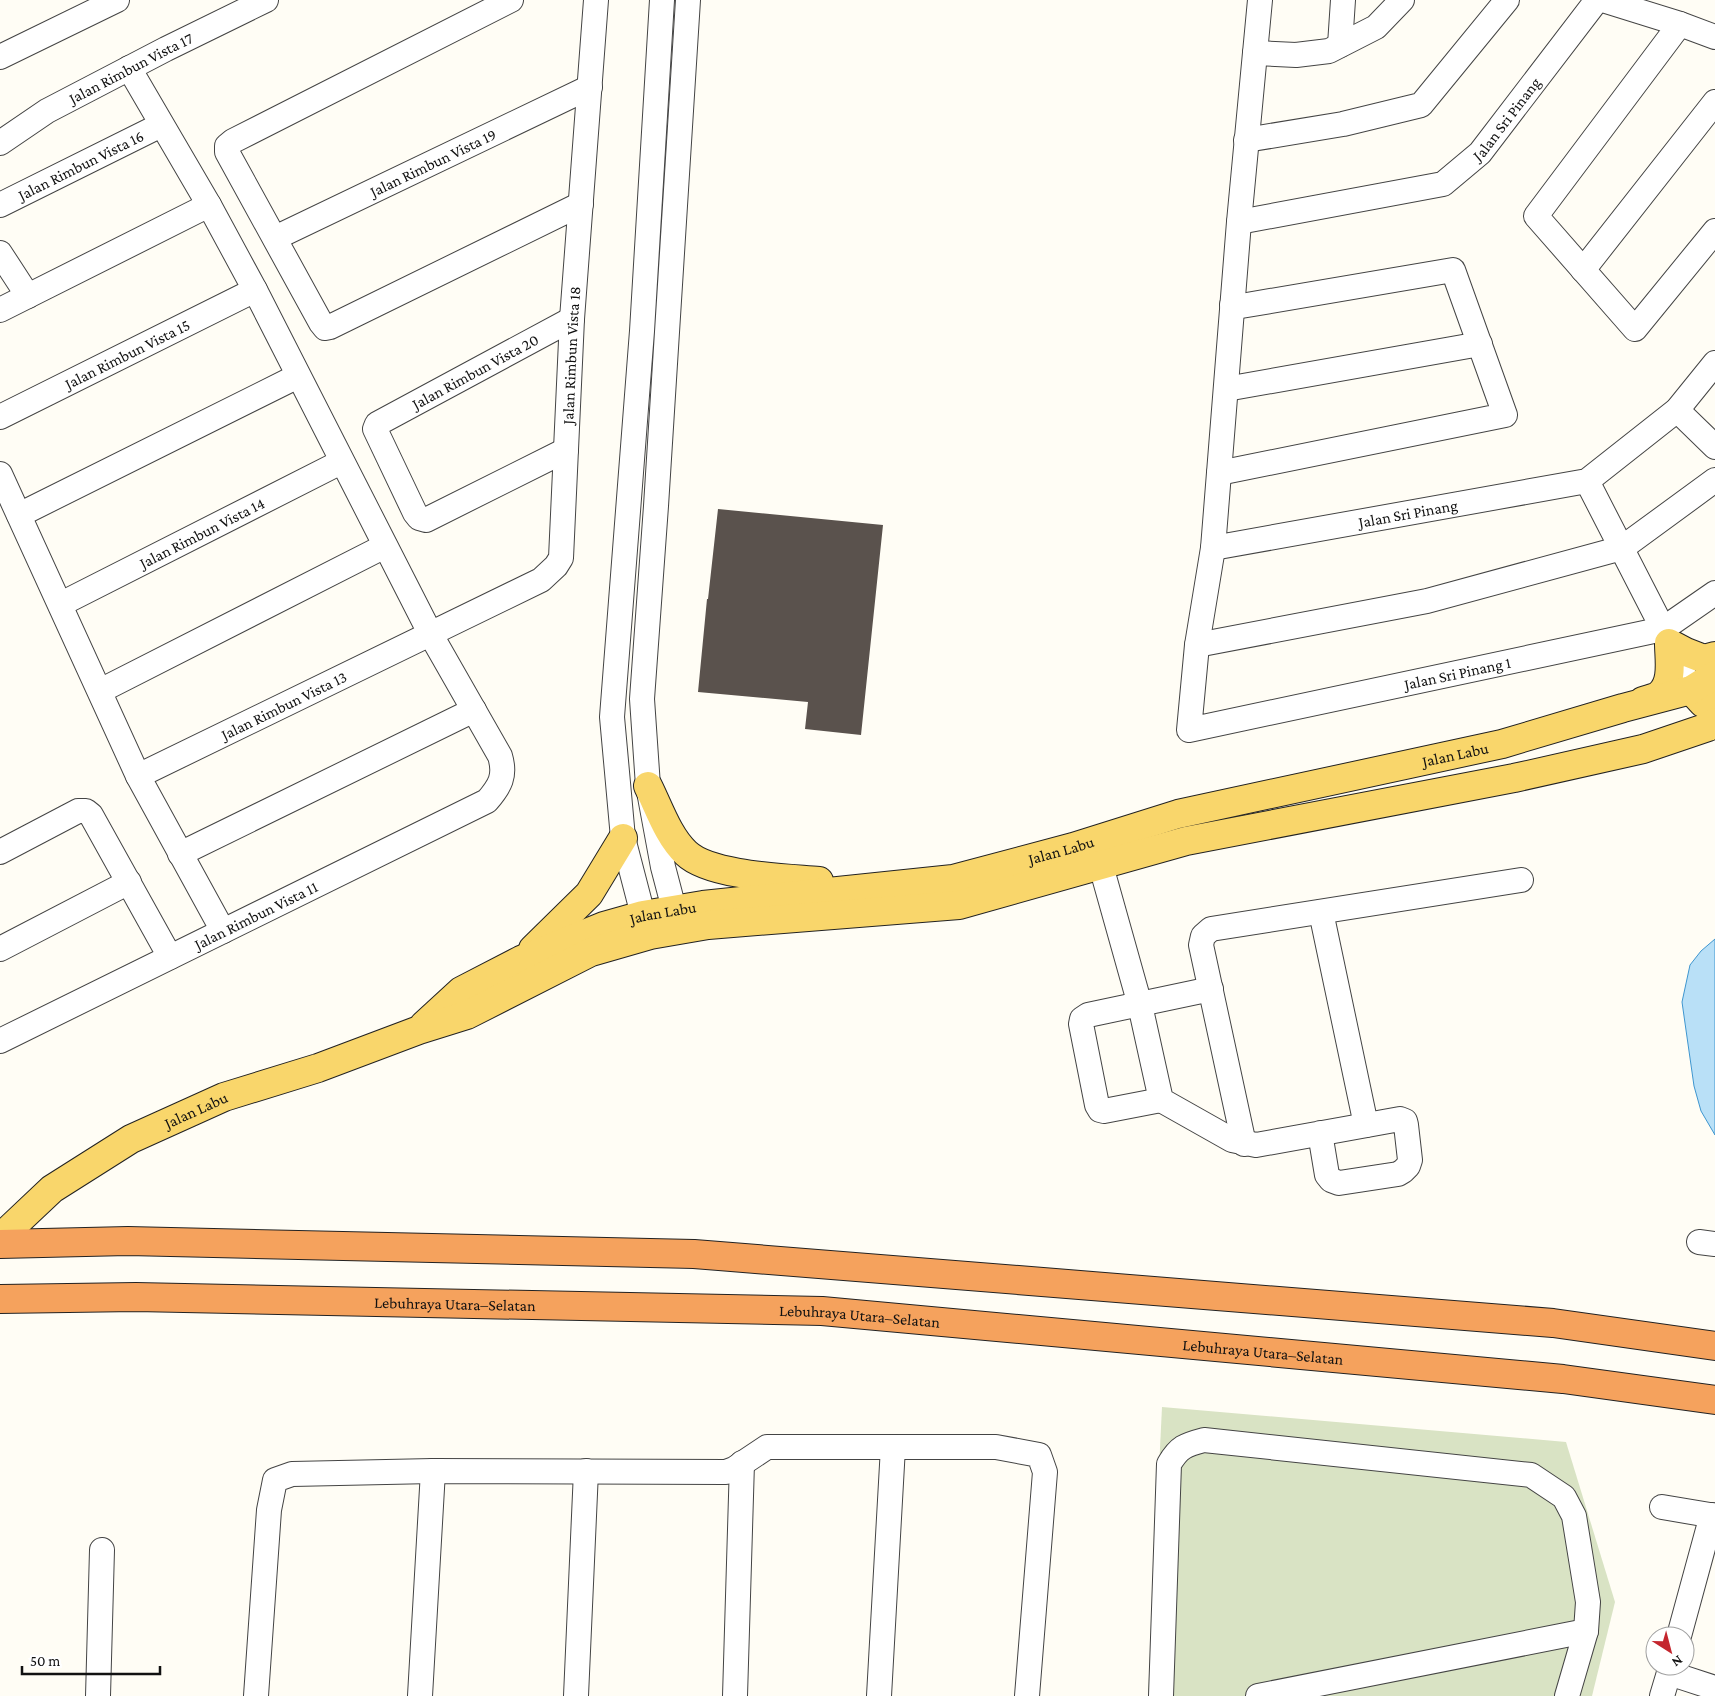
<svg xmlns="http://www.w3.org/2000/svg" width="1715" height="1696" font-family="'Crimson Pro',serif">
<rect width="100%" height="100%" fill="#fffdf5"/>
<path fill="#d9e3c4" d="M1162,1407l404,35 49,160 -23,94h-444z"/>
<path fill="#b9e0f7" stroke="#3f96cf" d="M1715,939v196l-14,-24 -7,-25 -12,-84 8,-37 11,-14z"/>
<path fill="#5a524d" d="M718,509l165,16 -22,210 -56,-6 3,-27 -110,-10 9,-93h1z"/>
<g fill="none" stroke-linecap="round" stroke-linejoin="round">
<defs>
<g id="minor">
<path d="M511,0l-278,141 -6,5v6l94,171 4,5 5,-1 251,-123"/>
<path id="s1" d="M1260,0l-21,222 -26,326 374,-67 90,-71 38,-47"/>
<path d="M1603,0l77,24 35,13"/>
<path d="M1680,24l-144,192 99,113 80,-98"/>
<path d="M1340,45l3,-45"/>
<path d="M1255,53l41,2 33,-4 47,-24 26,-27"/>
<path d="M0,57l117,-57"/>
<path d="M1246,140l97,-16 78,-19 86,-105"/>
<path id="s2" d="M0,143l47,-32 119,-62 100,-49"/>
<path id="s3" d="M0,205l161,-80"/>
<path id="s4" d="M1239,222l204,-38 37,-31 117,-153"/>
<path id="s5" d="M275,238l315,-151"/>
<path d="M0,253l28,43"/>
<path d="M1583,270l132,-168"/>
<path d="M0,310l209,-105"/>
<path d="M1226,389l254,-45"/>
<path d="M1677,410l38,37"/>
<path id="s6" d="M0,417l255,-127"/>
<path id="s7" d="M566,450l-140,70 -7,-2 -4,-5 -40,-84 2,-5 195,-105"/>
<path d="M1219,473l286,-58 -52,-145 -212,36 -9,-1"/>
<path d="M0,474l138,302 85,155"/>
<path d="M1587,481l76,148 28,61"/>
<path d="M19,515l279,-139"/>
<path id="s8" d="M1213,548l-16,97 -8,85 474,-101 52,-36"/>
<path id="s9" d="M61,604l280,-142"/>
<path d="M1197,645l230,-44 195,-53 93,-68"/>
<path d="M100,691l285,-145"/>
<path id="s10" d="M138,776l403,-196 15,-14 5,-8 11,-239 24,-319"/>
<path d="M0,852l78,-41h8l5,4 79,142"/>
<path d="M180,854l294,-144"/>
<path d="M1101,866l39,139 21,95 71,40 24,5 144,-26 5,2 1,4 4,35 -2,6 -5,5 -5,3 -59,9 -8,-3 -4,-5 -7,-42"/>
<path d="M1321,912l45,213"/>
<path d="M679,928l-16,-61 -15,-81 -6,-87 14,-193 32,-506"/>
<path d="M649,933l-6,-18 -20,-77 -11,-121 30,-386 20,-331"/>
<path d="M0,949l129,-67"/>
<path id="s11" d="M0,1041l487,-240c13,-15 19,-25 13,-45l-69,-121 -176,-345 -46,-85 -80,-137"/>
<path d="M1161,1100l-57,11 -4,-1 -3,-5 -16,-81 1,-5 6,-4 123,-26"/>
<path d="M1244,1144l-43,-199 2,-9 8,-7 310,-49"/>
<path d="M1699,1242l16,2"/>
<path d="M1662,1507l53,9"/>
<path d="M1679,1636l33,-121"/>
<path d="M1669,1673l46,15"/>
<path d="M98,1696l4,-146"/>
<path d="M256,1696l13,-186 6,-30 17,-6 141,-3 293,1 8,-3 33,-22h229l43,8 6,17 -18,224"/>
<path d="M420,1696l13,-225"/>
<path d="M576,1696l10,-225"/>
<path d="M735,1696l7,-233"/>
<path d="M879,1696l14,-249"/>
<path d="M1161,1696l8,-232c10,-17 16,-19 35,-24l327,35 33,22 10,19 14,86 -2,29 -19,65"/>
<path d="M1258,1696l328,-65"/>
<path d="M1662,1696l9,-30"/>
</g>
<g id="major">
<path d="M1691,690l12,13h12"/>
<path d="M1643,701c5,-2 12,-3 16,-6 15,-12 10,-35 10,-52l17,9 18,7 11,-3"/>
<path d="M648,786c11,22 20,50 38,67 24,23 99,25 133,28"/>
<path d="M533,949l56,-55 34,-56"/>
<path id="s12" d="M424,1025l37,-34 60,-31 83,-34 39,-11 60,-10 250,-26 120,-32 105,-33 324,-70 121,-36 68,-18 24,-15"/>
<path id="s13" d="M0,1238l52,-49 79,-50 93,-42 94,-29 101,-38 48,-15 124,-63 59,-17 58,-10 251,-20 227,-64 328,-63 129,-29 65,-22 7,-5"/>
</g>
<g id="highway">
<path d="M0,1244l128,-3 566,13 859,69 162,23"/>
<path id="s14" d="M0,1299l136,-2 686,14 741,68 152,21"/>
</g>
</defs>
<use href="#minor" stroke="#444" stroke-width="26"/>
<use href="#major" stroke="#222" stroke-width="30"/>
<use href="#highway" stroke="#222" stroke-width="30"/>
<use href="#minor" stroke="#fff" stroke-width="24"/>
<use href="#major" stroke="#f9d66b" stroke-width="28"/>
<use href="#highway" stroke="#f5a25d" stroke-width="28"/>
</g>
<g text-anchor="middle" stroke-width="5" stroke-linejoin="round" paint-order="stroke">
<g font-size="16" fill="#111" stroke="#fff">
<text dy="6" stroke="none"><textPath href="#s2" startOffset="151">Jalan Rimbun Vista 17</textPath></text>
<text dy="6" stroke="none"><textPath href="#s4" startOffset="299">Jalan Sri Pinang</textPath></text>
<text dy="6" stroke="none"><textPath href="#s5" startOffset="175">Jalan Rimbun Vista 19</textPath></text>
<text dy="6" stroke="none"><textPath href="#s3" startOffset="90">Jalan Rimbun Vista 16</textPath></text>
<text dy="6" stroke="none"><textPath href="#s6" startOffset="142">Jalan Rimbun Vista 15</textPath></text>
<text dy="6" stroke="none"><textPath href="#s10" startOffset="681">Jalan Rimbun Vista 18</textPath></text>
<text dy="6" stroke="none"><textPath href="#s7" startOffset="380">Jalan Rimbun Vista 20</textPath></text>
<text dy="6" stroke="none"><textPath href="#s1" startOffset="748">Jalan Sri Pinang</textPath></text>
<text dy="6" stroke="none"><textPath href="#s9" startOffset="158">Jalan Rimbun Vista 14</textPath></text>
<text dy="6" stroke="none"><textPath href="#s8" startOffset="458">Jalan Sri Pinang 1</textPath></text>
<text dy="6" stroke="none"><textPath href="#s10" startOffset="162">Jalan Rimbun Vista 13</textPath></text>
<text dy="6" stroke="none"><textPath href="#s12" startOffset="1078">Jalan Labu</textPath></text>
<text dy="6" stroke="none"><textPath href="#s12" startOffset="672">Jalan Labu</textPath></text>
<text dy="6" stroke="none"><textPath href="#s12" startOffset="268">Jalan Labu</textPath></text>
<text dy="6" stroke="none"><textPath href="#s11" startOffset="285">Jalan Rimbun Vista 11</textPath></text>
<text dy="6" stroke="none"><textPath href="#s13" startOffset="236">Jalan Labu</textPath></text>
<text dy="6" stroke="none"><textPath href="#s14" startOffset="455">Lebuhraya Utara–Selatan</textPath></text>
<text dy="6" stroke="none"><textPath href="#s14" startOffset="860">Lebuhraya Utara–Selatan</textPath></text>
<text dy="6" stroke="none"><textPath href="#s14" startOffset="1265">Lebuhraya Utara–Selatan</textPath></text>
</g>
</g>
<g transform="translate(1670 1651) rotate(144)"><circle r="24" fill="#ffffff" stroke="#a0a0a0"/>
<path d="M0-4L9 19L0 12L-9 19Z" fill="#c4262e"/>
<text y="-8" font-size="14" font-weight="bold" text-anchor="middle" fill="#111111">N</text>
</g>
<path d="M22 1666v8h138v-8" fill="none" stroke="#111111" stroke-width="2.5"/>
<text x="30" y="1666" font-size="15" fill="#111111" stroke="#ffffff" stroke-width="4" paint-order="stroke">50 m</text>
</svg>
